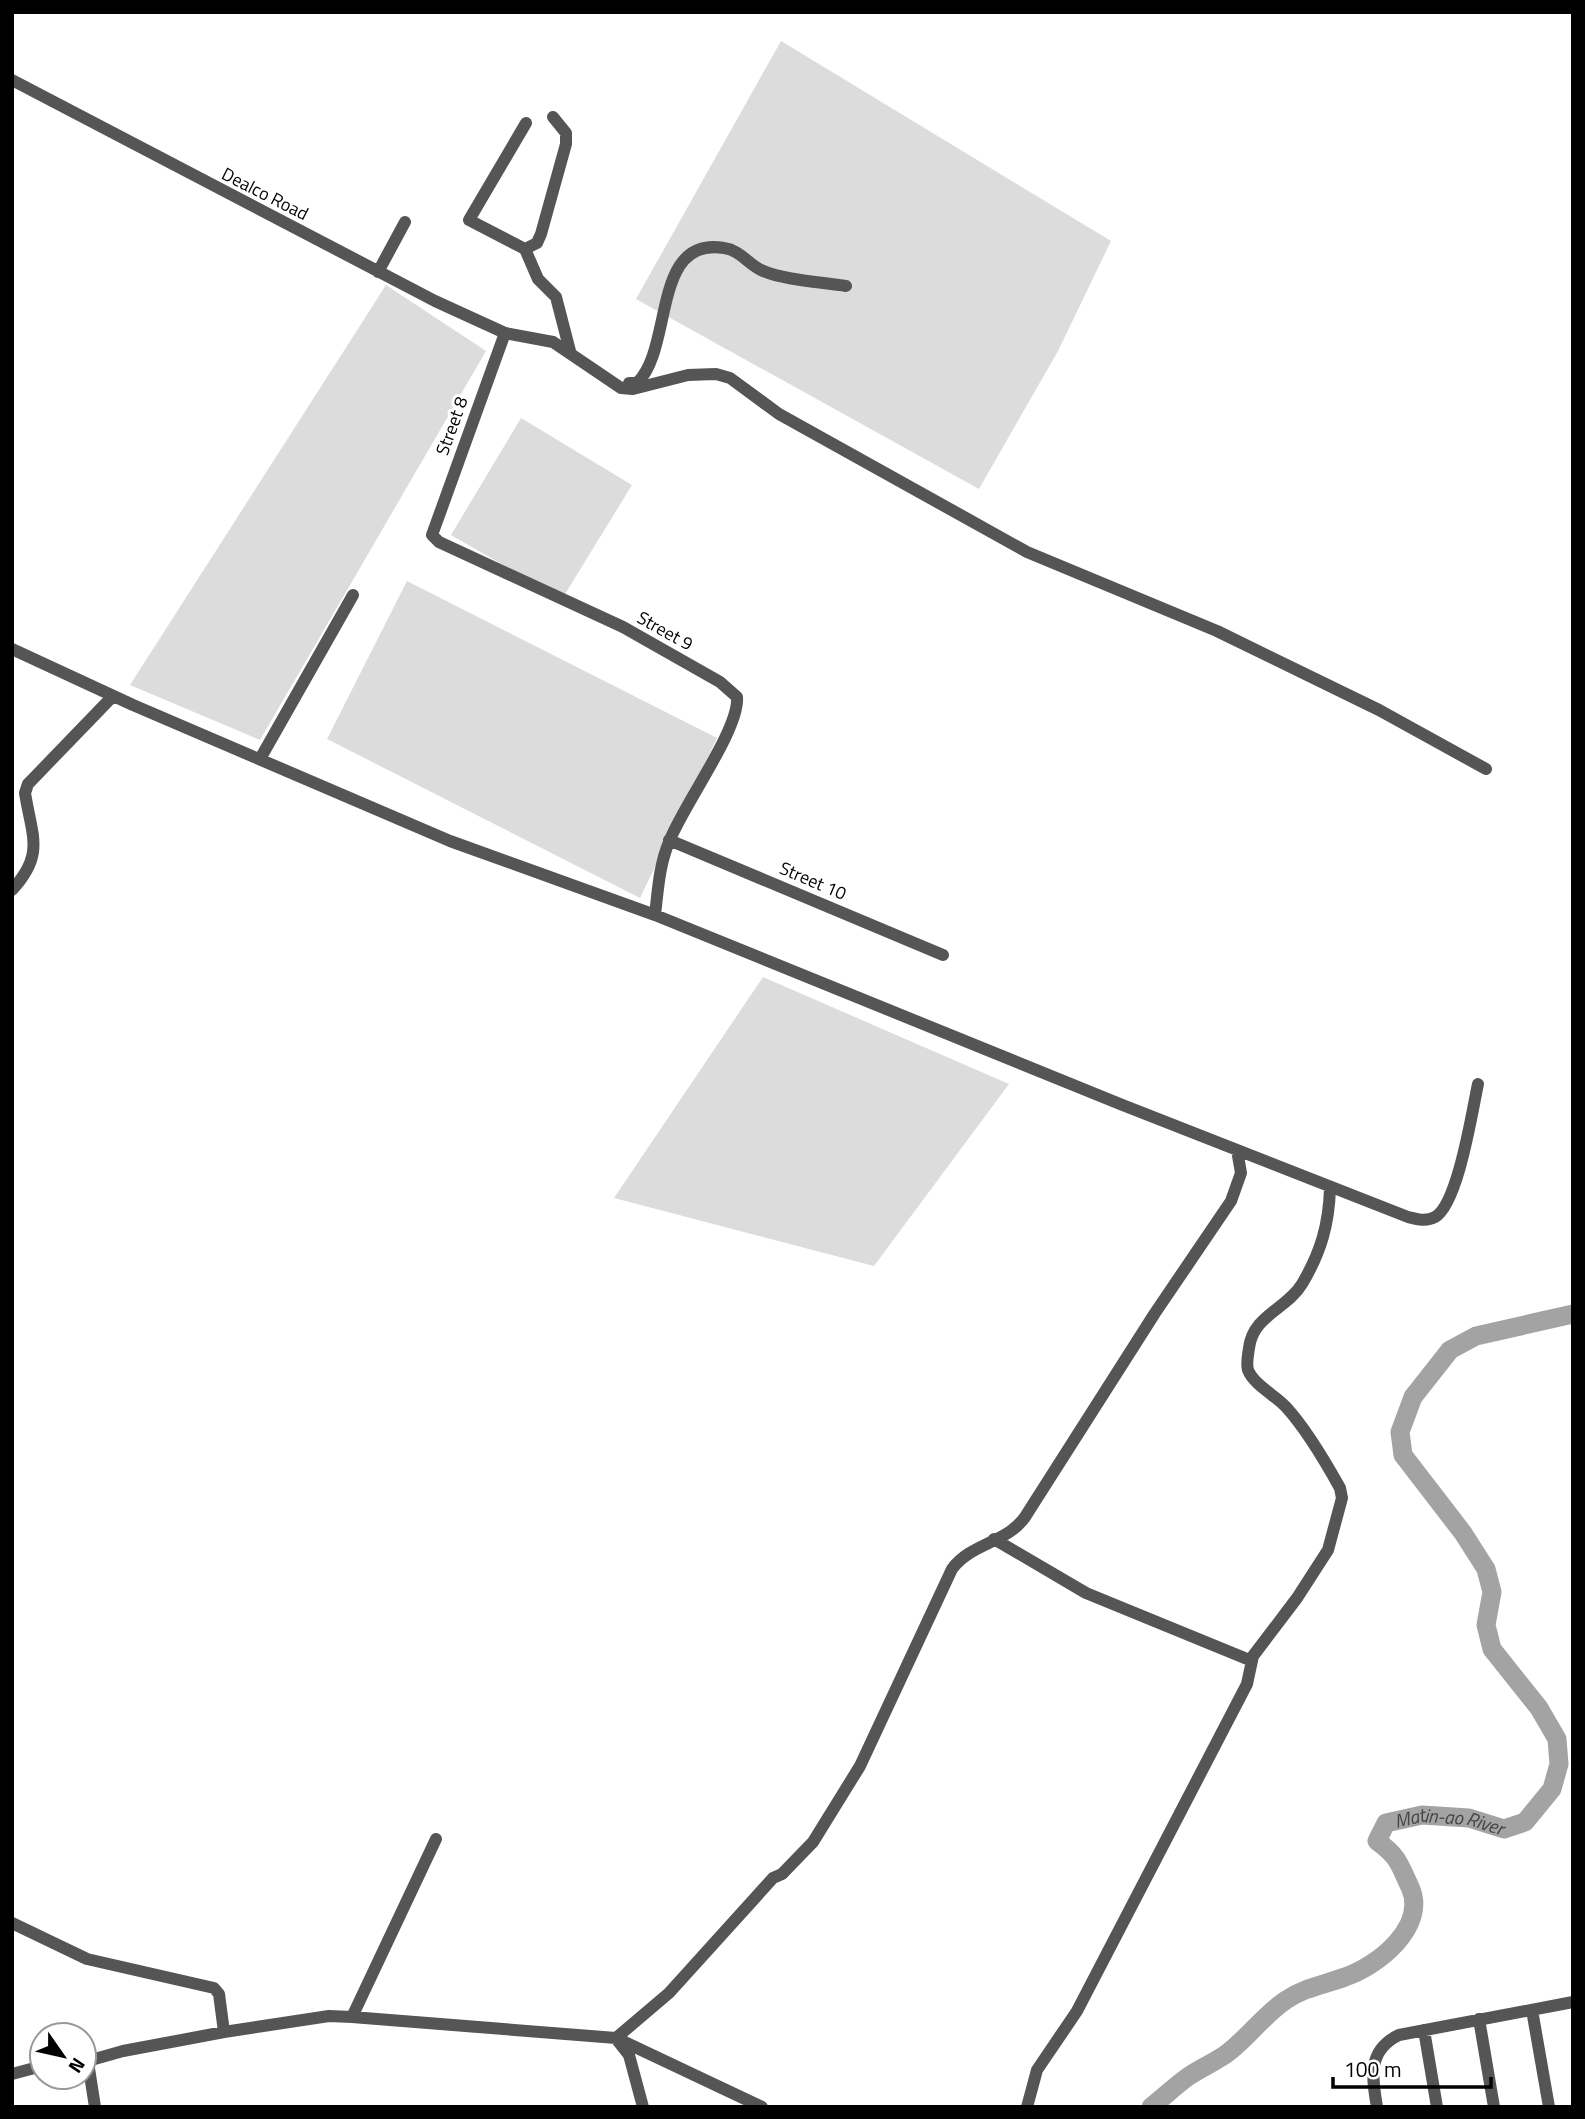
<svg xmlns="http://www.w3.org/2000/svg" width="1585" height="2119" font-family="'Titillium Web',sans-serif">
<rect width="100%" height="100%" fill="#fff"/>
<path fill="#dcdcdc" d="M781,41l330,200 -53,110 -79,138 -343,-190z
M386,285l100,66 -226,389 -130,-55z
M521,418l111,67 -70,114 -111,-64z
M407,581l310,157 -77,160 -313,-159z
M763,977l246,107 -135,182 -260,-68z"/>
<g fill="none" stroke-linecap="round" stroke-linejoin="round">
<path stroke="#a3a3a3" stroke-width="19" id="s1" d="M1151,2107c13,-10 25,-22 38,-31 13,-9 29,-15 41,-25 20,-16 34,-36 56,-51 19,-13 38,-15 59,-23 33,-11 83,-51 65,-90 -11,-23 -11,-30 -33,-46l9,-18 36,-8 47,3 35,11 21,-7 27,-33 7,-25 -2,-25 -18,-31 -47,-59 -6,-24 6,-33 -6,-23 -23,-36 -60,-78 -3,-23 13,-35 37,-47 26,-14 97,-22"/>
<path stroke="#555" stroke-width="12" d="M12,80l423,221 70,32 48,9 68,46 12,1 55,-14 28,-1 14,4 49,36 248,138 190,79 162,79 107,59
M526,123l-57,97 56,29 13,30 18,18 14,54 -5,-1
M525,249l12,-6 4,-9 25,-90v-11l-13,-16
M378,272l27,-50
M505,333l-73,202 7,7 184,85 97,55 17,15c3,32 -54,108 -68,145 -10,24 -11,48 -14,73
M629,383h8c37,-35 14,-147 87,-135 16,2 24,16 37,22 21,10 60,12 85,16
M12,649l121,56 317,136 205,74 465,189 288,113c8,2 18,5 27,0 23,-13 37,-105 43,-133
M260,759l93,-164
M669,840l274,115
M12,890c33,-36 20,-53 13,-97l3,-9 85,-88
M994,1539l92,54 166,68
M12,1923l75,36 127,29 5,6 5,38
M1532,2010l17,97
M352,2017l84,-178
M1479,2019l15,88
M1424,2030l13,77
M616,2038l53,-45 104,-115 9,-4 31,-32 47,-76 92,-197c19,-26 55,-26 73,-52l130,-204 76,-112 10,-28 -4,-23
M618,2041l11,14 14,52
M84,2062l39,-11 101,-19 105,-16 23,1 264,21 146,69
M88,2062l7,45
M12,2074l30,-8
M1027,2107l10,-37 40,-59 170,-327 6,-28 44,-58 31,-48 14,-52 -2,-10c-15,-27 -33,-58 -54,-81 -11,-12 -32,-22 -38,-37 -2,-7 0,-14 1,-22 4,-33 38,-39 53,-64 19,-32 27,-60 28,-96
M1377,2107c-5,-29 -10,-57 22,-72l174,-33"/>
</g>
<g text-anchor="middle" stroke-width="6" stroke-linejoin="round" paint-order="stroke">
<g font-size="18" fill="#000" stroke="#fff">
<text transform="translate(265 194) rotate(27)" y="6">Dealco Road</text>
<text transform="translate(452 426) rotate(-70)" y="6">Street 8</text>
<text transform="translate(665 631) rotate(29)" y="6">Street 9</text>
<text transform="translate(813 881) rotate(23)" y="6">Street 10</text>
</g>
<g font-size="19" font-style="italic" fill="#444" stroke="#fff">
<text dy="7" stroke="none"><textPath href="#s1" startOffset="502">Matin-ao River</textPath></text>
</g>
</g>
<rect width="1585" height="2119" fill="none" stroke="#000000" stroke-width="28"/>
<g transform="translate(63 2056) rotate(124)"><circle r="33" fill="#ffffff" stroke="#999999" stroke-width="2"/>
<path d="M0-5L12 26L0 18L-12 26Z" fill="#000000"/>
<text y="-10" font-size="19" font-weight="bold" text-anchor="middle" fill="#000000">N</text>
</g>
<path d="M1333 2077v10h158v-10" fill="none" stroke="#000000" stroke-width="3.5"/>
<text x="1344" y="2077" font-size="21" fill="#000000" stroke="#ffffff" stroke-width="5" paint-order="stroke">100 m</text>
</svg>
